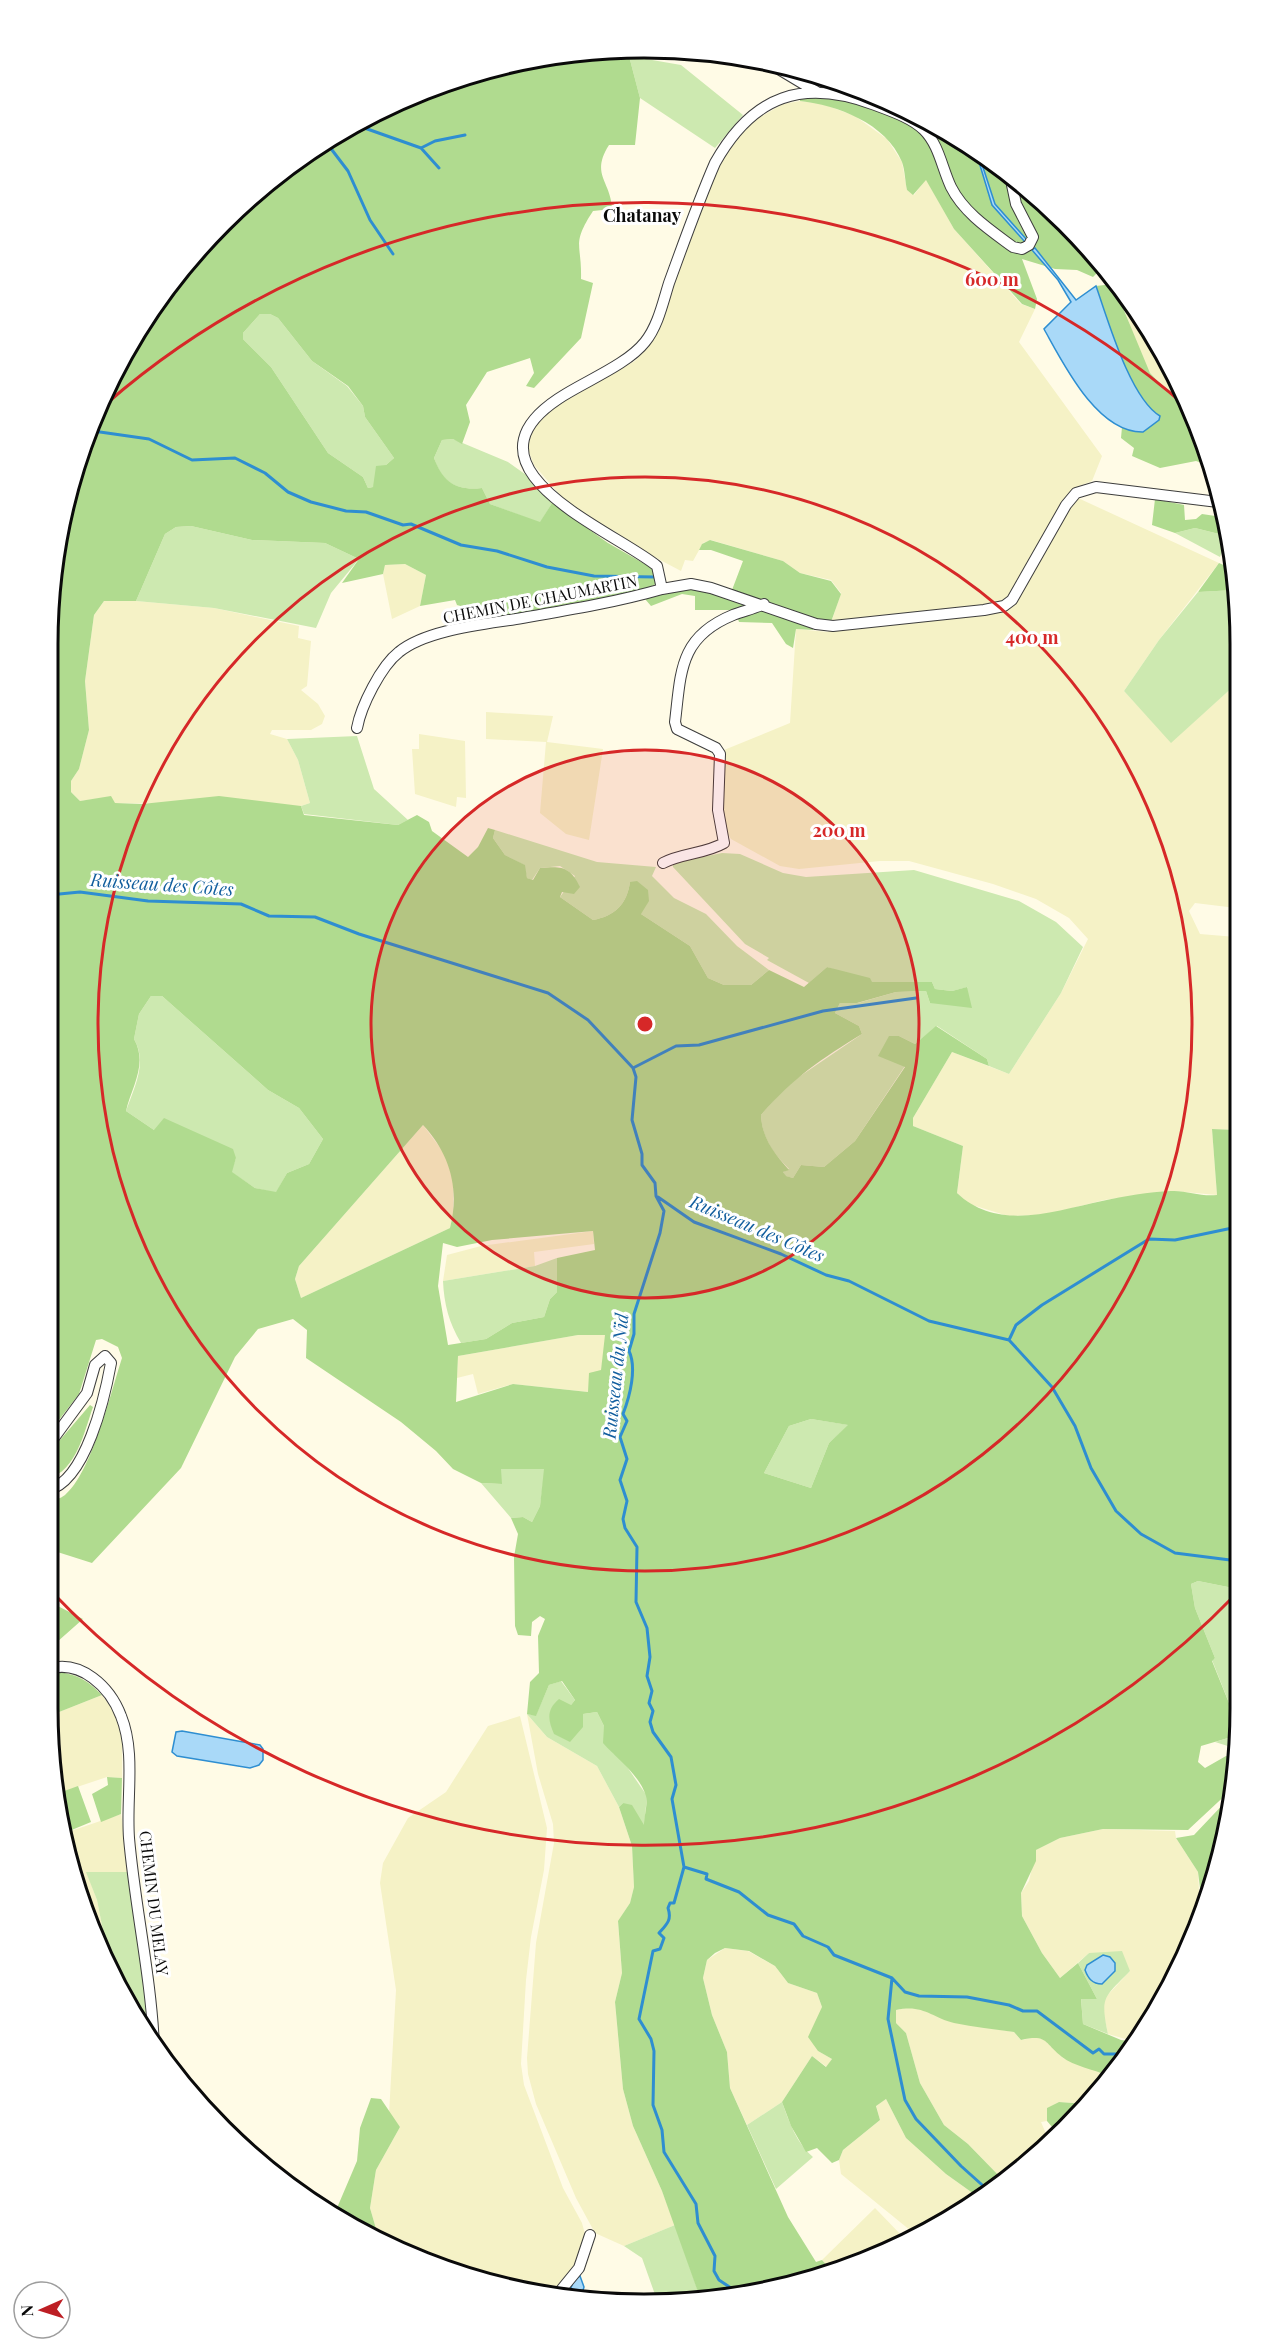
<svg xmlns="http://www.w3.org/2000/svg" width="1288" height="2352" font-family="'Playfair Display',serif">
<rect width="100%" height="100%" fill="#fffbe6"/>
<path fill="#f5f2c6" d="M800,101l23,3 32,12 32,23 15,23 5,28 7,5 12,-16 28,50 67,75 14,5 -16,33 83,114 -10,25 -13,5 -1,12 141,65 -60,77 -35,51 47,51 64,-57 1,223 -41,-5 -6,8 11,23 36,3 1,193 -25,-1 5,66 -44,-4 -69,9 -59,15 -37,1 -39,-12 -12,-11 6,-47 -50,-20v-8l39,-66 57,22 52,-81 27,-54 -19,-21 -33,-19 -43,-15 -84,-23h-29l-81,8 -19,-3 -49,-27 -7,-11 -3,-19 3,-59 66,-27 6,-94 32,3 13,-39 -10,-13 -31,-7 -17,-12 -72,-21 -8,3 -10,18 -8,-1 -4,11 -68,-36 3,-3 -24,-12 -26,-18 -32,-37 -7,-18 3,-14 11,-15 21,-16 73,-41 13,-14 14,-28 41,-122 24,-45 26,-31 30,-17z
M1109,278l30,35 51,94 -17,-10 -23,-24 -11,-22 -22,-62z
M405,564l21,11 -6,31 -28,13 -9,-45 2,-9z
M104,601h32l78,7 85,18 -1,12 13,3 -4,45 -6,4 17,14 7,12 -3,8 -11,6h-39l-2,4 17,5 11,21 12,43 -9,3 -187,-3 -4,-6 -30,4 -9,-9v-11l8,-12 10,-39 -4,-49 9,-66z
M486,712l67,4 -6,26 56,7 -14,91 -23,-6 -26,-21 6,-71 -60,-3z
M419,734l46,7 1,57 -9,-1 -1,10 -41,-13 -3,-45h7z
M423,1125l24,32 6,25v33l-3,13 -149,70 -6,-19 4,-13z
M593,1231l1,13 -60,8 1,14 -92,15 4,-26 34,-9z
M578,1335h28l-5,36 -13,21 -75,-8 -35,10 -5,-20 -16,4 1,-22z
M102,1695l13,18 7,20v45l-15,-1 -51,17 -7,-78z
M527,1714l20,23 50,29 22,41 13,39 2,41 -4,16 -12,19 4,51 -7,29 8,87 10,37 29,65 13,34 -51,21 -29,-13 -19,-35 -40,-94 -8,-30 -1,-16 9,-115 18,-100 -1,-19 -15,-50z
M520,1716l27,112 -3,42 -13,67 -5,43 -5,84 3,21 39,103 19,35 3,11v8l-12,27 -22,25 -61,-10 -74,-26 -37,-19 -9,-31 6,-38 24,-43 -11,-13 7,-124 -16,-107 3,-20 25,-45 38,-26 42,-66z
M121,1814l8,58 -42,1 10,27 13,66 -30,-66 -18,-66z
M1103,1829l72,2 1,7 22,34 2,39 -40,95 -24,36 -28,-8 -5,-23 1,-12 26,-28 -41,-18 -29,25 -18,-25 -20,-37 -1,-23 8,-12 7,-31 24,-12z
M725,1948l23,3 27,15 13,17 29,10 5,14 -4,44 14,8 -5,8 -15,-11 -30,46 -35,23 -17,-37 -3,-36 -15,-37 -9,-37 4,-18z
M909,2007l18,4 25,11 62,10 7,8 15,-3 12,4 15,17 45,17 -1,6 -21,23 -27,-2 -11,6 -1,13 -6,1 9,21 -46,38 -36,-37 -24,-19 -24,-42 -14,-50 -10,-10v-13z
M886,2099l20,39 40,36 35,25 -65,36 -75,-61 -2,-14 4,-10 37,-30 -4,-15z
M875,2208l31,32 -34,18 -39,14 -11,-12z"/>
<path fill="#cde9b0" d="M629,56l52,9 62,50 -28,33 -75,-50z
M260,314h10l8,4 34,43 35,25 16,20 2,11 29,41 -8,7 -13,22 -5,1 -5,-11 -35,-24 -57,-86 -28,-28v-6z
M453,439l55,23 21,15 23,26 -12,20 -50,-19 -8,-16c-26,3 -40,-6 -48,-30l8,-18z
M191,526l61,14 73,3 34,16 -28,34 -15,35 -102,-20 -78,-7 29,-67 11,-7z
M1195,528l32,8 3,13h-7l-3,8 -45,-24z
M1235,590v95l-64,58 -47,-52 35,-51 39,-48z
M357,736l17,53 34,31 -10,5 -94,-11 -3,-8 9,-3 -12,-43 -11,-21z
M495,830l102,32 59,5 -4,9 22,22 32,16 31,32 32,24 -18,15h-27l-16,-7 -18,-32 -49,-32 -11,-32c-3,22 -15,34 -37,38l-33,-23 15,-21 -15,-10 -20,2 -8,12 -5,-2 -3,-13 -19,-10 -12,-17z
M722,853l18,1 43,19 23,4 108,-7 105,31 37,21 27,25 -22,46 -52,81 -20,-8 -2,-7 -50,-33 -22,18 -16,-8 6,30 -50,75 -31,26 -23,-2 -8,13 -8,-2 -2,-4 6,-3c-16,-16 -27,-31 -28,-54l26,-30 75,-51 -3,-8 -24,-13 5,-10h18l38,-11 30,-1 4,12 38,-16 -16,4 -17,-2 -3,-7h-61l-44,-15 -18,16 -42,-23 2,-2 -24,-14 -72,-77v-4z
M151,996h11l106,94 31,18 24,31 -14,25 -22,9 -11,20 -21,-5 -24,-16 5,-14 -82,-28 -28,-19c8,-24 22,-48 8,-72l5,-25z
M557,1258v34l-7,7 -6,18 -32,6 -26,16 -25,4c-12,-20 -17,-39 -18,-62l92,-15z
M811,1419l38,6 -20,18 -18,45 -47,-15 25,-47z
M501,1469h44l-5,37 -8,16 -9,-5 -12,1 -30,-35 20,1z
M1198,1581l40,8 1,152 -8,6 -16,-5 13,-4 7,-20 -23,-58 3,-2 -20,-50 -4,-24z
M561,1681l14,19 -4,5 12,9 14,-2 7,14 9,27 8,5 26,38 -3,30 -21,-23 -4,4 -22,-41 -50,-29 -20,-23 9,1 13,-30z
M86,1872h43l15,96 5,69 -21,-31 -18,-40 -13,-66z
M1122,1951l8,20c-26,27 -30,25 -22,63l-25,-10 -2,-26 16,1 -19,-36 11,-10z
M782,2102c7,20 15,42 31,55l-37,32 -29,-64z
M675,2225l23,66 8,8 -48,4 -16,-45 -18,-12z"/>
<path fill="#b0db8f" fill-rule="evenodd" d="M605,49l15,1 9,6 11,42 -5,47h-26c-19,30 2,36 3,64l-19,2c-22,34 -11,32 -12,68l12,4 -12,55 -47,50 -8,-2 8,-13 -4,-15 -43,14 -21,33 4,17 -8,22 -9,-5 -11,1 -8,18c9,24 22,33 48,30l8,16 50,18 12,-19 56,40 42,24 7,8v8l-13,8 -145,26 -42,-12 -2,-5 -35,6 6,-31 -21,-11 -20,1 -2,9 -41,9 17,-24 -34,-16 -73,-3 -61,-14 -15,1 -11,7 -29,67h-32l-10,14 -9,66 4,49 -10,39 -8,12v11l9,9 31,-5 4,7 27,1 77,-8 82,10 3,9 94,10 19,-10 12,7 3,9 36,26 10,-10 10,-19 7,2 -2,8 12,17 20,10 2,13 6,2 7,-12c21,-2 30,-2 40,19l-6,7 -12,-2 -2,5 33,23c22,-4 34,-16 37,-38l7,-1 11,9 1,11 -8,13 49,32 18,32 16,7h27l18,-15 35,17 23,-20 43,11 2,4h60l3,7 17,2 15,-4 5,21 -42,-5 -4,-12 -30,1 -39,11h-17l-5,10 24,13 3,8c-41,25 -69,44 -101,81 1,23 13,38 28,55l-6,2 3,4 7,2 8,-13 23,2 31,-26 50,-74 -27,-11 11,-20h10l16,8 21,-18 51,33 2,7 -37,-14 -39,66v8l50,20 -6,47c41,39 97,18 145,8 22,-5 47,-9 69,-10 15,-1 30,6 46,4l-5,-66 25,1 1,459 -40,-8 -7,3 4,24 20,50 -3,3 23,57 -7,20 -27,8 -3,16 7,6 21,-12 11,2 -5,31 -44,41 -85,-1 -43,9 -24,12v11l-15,32 1,23 20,37 18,25 18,-15 19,36h-16l2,25 38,16 15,2 -29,39v-6c-13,-5 -33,-9 -45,-18 -18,-14 -14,-23 -41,-17l-7,-8c-20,-3 -40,-5 -60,-9 -23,-6 -31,-19 -58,-13v13l10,10 14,50 24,42 24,19 36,37 -23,18 -35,-25 -40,-36 -20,-39 -10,7 4,14 -37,30 -4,10 -7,3 -15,-15 -11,4 -15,-26 -9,-24 30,-46 14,11 6,-8 -14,-8 -10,-14 14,-30 -5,-14 -29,-10 -13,-17 -26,-15 -24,-3 -10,5 -8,7 -4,18 9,37 15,37 3,36 58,129 28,45 6,-2 11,12 -35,12 -92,15 -8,-7 -36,-101 -29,-65 -10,-37 -8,-87 7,-29 -4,-52 12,-18 4,-16 -2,-41 -13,-39 4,-4 9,2 12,20c0,-8 4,-22 2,-29 -7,-22 -29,-37 -43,-53l1,-17 -7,-14 -14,2v13l-13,15 -16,-8c-6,-14 -8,-24 5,-35l12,6 4,-5 -13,-19 -13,4 -13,31 -9,-2 3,-32 9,-9 -1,-37 7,-17 -5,-3 -8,6 -1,14 -13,-1 -3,-9 -1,-69 4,-23 -7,-16 12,-1 9,5 8,-16 4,-37h-43l1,15 -21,-1 -28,-14 -17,-18 -35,-29 -95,-64 1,-28 -14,-11 -35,10 -23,28 -54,111 -89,95 -44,-14v-49c7,0 12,-1 17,-5 26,-21 46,-103 57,-137l-4,-11 -16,-8 -6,1 -17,54 -31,40 1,-829 19,-116 60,-143 68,-95 85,-80 99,-61 109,-42zM260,314h10l8,4 34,43 36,25 15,20 2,11 29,41 -8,7 -10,1 -3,21 -5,1 -5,-11 -35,-24 -57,-86 -28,-28v-6zM151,996h11l106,94 31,18 24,31 -14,25 -22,9 -11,19 -21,-4 -23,-16 4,-14 -3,-9 -69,-31 -10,12 -28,-19c6,-25 22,-47 8,-72l5,-25zM423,1125c27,29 37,64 27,103l-149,70 -6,-19 4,-13zM593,1231l2,19 -38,8v34l-7,7 -6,18 -32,6 -26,16 -38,6 -10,-59 5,-43 14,4 35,-7zM578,1335h27l-4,35 -12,3 -1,19 -75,-8 -57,18 2,-46zM811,1419l37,6 -19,18 -18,45 -47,-15 25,-47z
M789,69l46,11 107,48 95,68 64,73 -8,8 -16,-7 -22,-1 -33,-10 15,40 -2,10 -13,-5 -68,-75 -28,-49 -13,15 -6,-5c-2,-9 -2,-20 -5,-28 -16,-39 -65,-57 -102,-61l-1,-5 24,-3 -2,-8z
M1113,284l37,89 23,24 17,10 5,9 13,49 -12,-4 -36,7 -28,-12 2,-8 -13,-10 1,-11 14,5 24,-16c-31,-19 -52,-96 -64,-130z
M1155,499l29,6 1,15 11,-1 6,-5 20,3 5,19 -32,-8 -20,5 -23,-8z
M710,540l73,21 17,12 31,8 10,13 -10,28 -13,-1 -86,-31 11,-29 -32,-11h-12l3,-6z
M1219,563l16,7v20l-37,2z
M693,587l61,18 -18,5h-41v-14l-13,-2 -31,12 -6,-7z
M764,608l49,19v3l-17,-1 -3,19 -7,-4 -14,-21 -33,-1 -2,-6z
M90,1405l3,2c-9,25 -16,63 -45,72v-25z
M48,1601l35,18 -35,31z
M57,1672c21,2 31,9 45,23l-53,21 -1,-43z
M107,1777l15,1 -1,36 -20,8 -9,-28 16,-9z
M78,1786l13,36 -29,12 -6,-40z
M1230,1797l-10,66 -13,30 -7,-5 -2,-16 -22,-34 18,-3z
M371,2098l10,1 19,28 -24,43 -6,38 9,31 -45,-24 23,-54 3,-33z
M1059,2102l27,2 -28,30 -11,-13v-13z"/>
<path fill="#a9d9f8" stroke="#2e8ed1" stroke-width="1.5" d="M976,152l3,3 16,49 32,36 -2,2 -33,-37z
M1035,248l41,52 20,-14c12,34 34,112 64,130l-1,4 -16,12c-46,1 -80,-69 -99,-103l27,-27 -13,-22 -26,-30z
M182,1731l78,14 3,4v11l-4,5 -9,3 -73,-12 -5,-4 4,-20z
M1103,1955l7,2 5,6v8l-13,13c-10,0 -14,-6 -17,-14l2,-5z
M580,2276l4,11 -3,10 -10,-9 3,-9z"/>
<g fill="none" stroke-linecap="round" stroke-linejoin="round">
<path stroke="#2e8ed1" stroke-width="3" d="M356,125l65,23 18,20
M330,141l2,9 16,21 22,49 23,34
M421,148l14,-7 30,-6
M93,431l56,8 43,21 43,-2 30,15 23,19 23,10 35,9 20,1 37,13 8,-1 50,21 36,6 50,16 47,9 61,1
M49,895l31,-3 68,9 93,3 28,12 46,1 44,17 189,59 40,27 45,48 3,9 -4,43 10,34v11l13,18 1,13 8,15 -4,22 -26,81v20l-5,17c8,17 1,45 -6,63l4,7 -7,16 7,22 -7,21 7,21 -4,18 2,9 12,19 -1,55 11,26 3,29 -3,19 5,15 -3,12 4,8 -3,11 3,10 18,25 5,28 -4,14 12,68 -10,36h-4l-2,5c4,12 -1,16 -9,25l5,5 -4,11 -7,2 -14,68 12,20 3,12 -1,54 9,25 2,22 32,52 2,19 17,33 -1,15 5,9 12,8 4,6
M633,1068l43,-22 23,-1 124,-34 93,-13
M658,1197l36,25 87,32 45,21 23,6 80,40 80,19 43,47 23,39 16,42 25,43 25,23 34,19 63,8
M1009,1340l7,-15 26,-20 107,-66 26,1 62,-13
M684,1867l23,7 -1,5 33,13 29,23 26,9 9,12 25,11 6,8 58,23 13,14 14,4 48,1 42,8 14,6h14l56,42 6,-4 5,5h12l6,9
M892,1978l-4,41 17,81 11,19 45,47 29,26"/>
<defs>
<path id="street" d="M772,65l45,27
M662,589l29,-5 20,4 105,36 17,2 151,-16 20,-4 8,-6 54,-95 10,-12 20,-6 122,15
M357,728c4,-22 24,-62 42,-76 28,-23 88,-28 123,-34 47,-8 95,-16 140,-29l-5,-23c-44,-36 -204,-97 -99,-167 25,-17 69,-34 87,-57 13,-16 18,-40 24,-59 15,-41 29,-81 46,-120 38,-68 88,-85 160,-58 16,6 37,13 49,25 15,15 18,38 27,57 13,26 39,43 62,60l9,2 7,-4 4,-8 -17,-33 -4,-19 3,-5
M663,863c19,-10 42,-9 61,-20l-6,-33 2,-56 -4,-6 -39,-19 -2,-7c6,-50 4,-85 58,-107 10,-4 21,-6 31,-11
M48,1490c38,-9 57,-94 63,-127l-6,-7 -10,9 -8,28 -39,53
M48,1669c33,-10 62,18 73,47 15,37 5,82 8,122 6,69 22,138 25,208
M557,2295l22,-27 11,-33"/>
</defs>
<use href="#street" stroke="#3d3d3d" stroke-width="12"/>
<use href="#street" stroke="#fff" stroke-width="10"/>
</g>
<circle cx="645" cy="1024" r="274" fill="#d62828" fill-opacity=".12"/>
<g fill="none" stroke="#d62828" stroke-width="3">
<circle cx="645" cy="1024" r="274"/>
<circle cx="645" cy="1024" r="547"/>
<path d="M1236 1594A821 821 0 0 1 49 1589M106 404A821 821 0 0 1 1189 409"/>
</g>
<g text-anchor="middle" stroke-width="6" stroke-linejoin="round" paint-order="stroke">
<g font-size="16" fill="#0a0a0a" stroke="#fff">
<text transform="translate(540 599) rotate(-11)" y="6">CHEMIN DE CHAUMARTIN</text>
<text transform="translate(154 1903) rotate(83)" y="6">CHEMIN DU MELAY</text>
</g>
<g font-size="18" font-weight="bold" fill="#0a0a0a" stroke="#fff">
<text x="642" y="222">Chatanay</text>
</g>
<g font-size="18" font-style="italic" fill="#115e9e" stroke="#fff">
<text transform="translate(162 885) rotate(4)" y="6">Ruisseau des Côtes</text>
<text transform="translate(757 1229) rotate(23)" y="6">Ruisseau des Côtes</text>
<text transform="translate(616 1376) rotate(-84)" y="6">Ruisseau du Nid</text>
</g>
</g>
<path d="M0 0H1288V2352H0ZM644 58H644A586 586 0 0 1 1230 644V1708A586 586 0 0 1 644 2294H644A586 586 0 0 1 58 1708V644A586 586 0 0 1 644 58Z" fill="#fff" fill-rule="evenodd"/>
<path fill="none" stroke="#0a0a0a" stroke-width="3" d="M644 58H644A586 586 0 0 1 1230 644V1708A586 586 0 0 1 644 2294H644A586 586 0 0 1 58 1708V644A586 586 0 0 1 644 58Z"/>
<circle cx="645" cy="1024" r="9" fill="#d62828" stroke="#fff" stroke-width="3"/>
<g font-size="18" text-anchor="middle" font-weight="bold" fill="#d62828" stroke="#fff" stroke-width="6" stroke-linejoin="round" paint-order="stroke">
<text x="992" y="286">600 m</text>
<text x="1032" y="644">400 m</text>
<text x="839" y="837">200 m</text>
</g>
<g transform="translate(42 2310) rotate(267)"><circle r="28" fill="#ffffff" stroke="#9d9d9d" stroke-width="1.5"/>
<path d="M0-4.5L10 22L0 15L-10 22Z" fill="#bd1e24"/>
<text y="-9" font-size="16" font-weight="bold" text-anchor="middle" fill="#0a0a0a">N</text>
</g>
</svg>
